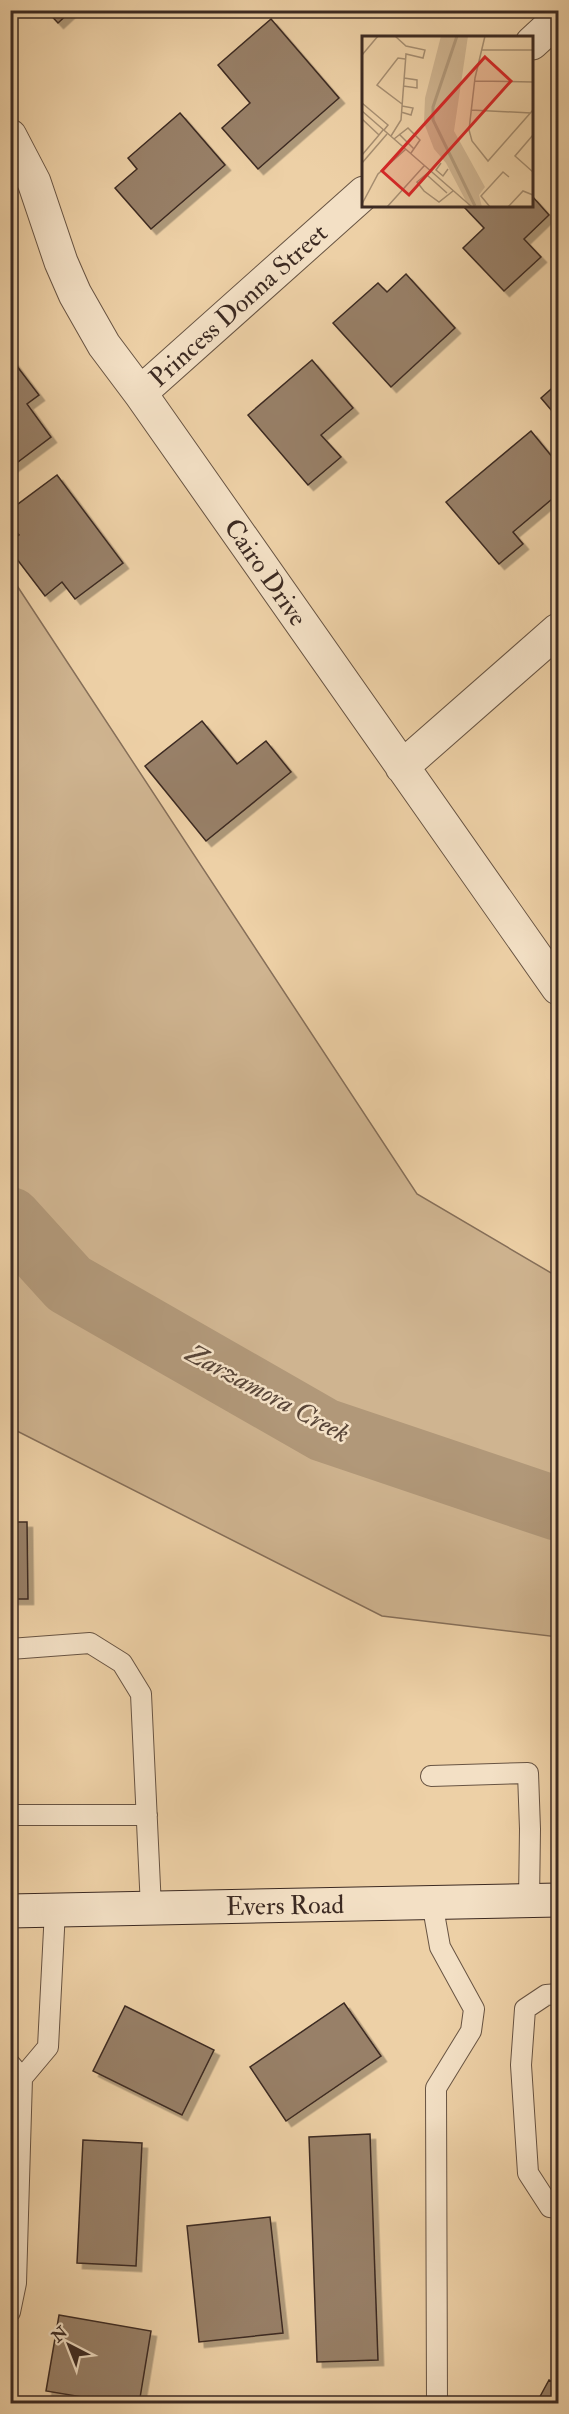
<svg xmlns="http://www.w3.org/2000/svg" width="569" height="2414" font-family="'IM FELL Double Pica',serif">
<defs>
<filter id="shadow"><feDropShadow dx="5.5" dy="5.5" stdDeviation="0" flood-color="#0004"/></filter>
</defs>
<rect width="100%" height="100%" fill="#edd0a6"/>
<filter id="stains"><feTurbulence type="fractalNoise" baseFrequency=".00333" numOctaves="4"/><feColorMatrix values="0 0 0 0 .2 0 0 0 0 .09 0 0 0 0 .02 0 0 0 .5 -.17"/></filter>
<radialGradient id="worn" r=".72"><stop offset=".6" stop-color="#630" stop-opacity="0"/><stop offset="1" stop-color="#630" stop-opacity=".3"/></radialGradient>
<path fill="#cfb490" stroke="#866f59" stroke-width="1.5" d="M10,575l407,619 141,83v360l-176,-21 -371,-188z"/>
<g fill="none" stroke-linecap="round" stroke-linejoin="round">
<path stroke="#b19879" stroke-width="64" d="M10,1219l59,65 255,146 234,79"/>
</g>
<path fill="#988067" stroke="#3c2a22" stroke-width="1.5" filter="url(#shadow)" d="M46,10h26l-14,13z
M271,19l68,79 -81,71 -36,-41 28,-25 -32,-38z
M180,113l45,52 -74,64 -36,-41 22,-19 -9,-11z
M532,196l17,19 -25,24 17,18 -37,34 -41,-43 21,-20 -20,-21 2,-1h66z
M406,274l49,54 -64,59 -58,-64 45,-40 9,9z
M10,357l29,38 -12,9 24,33 -41,31z
M312,360l41,48 -32,27 20,22 -33,28 -60,-70z
M558,383v35l-17,-20z
M531,431l27,33v30l-45,38 10,12 -24,20 -53,-62z
M57,475l66,88 -48,36 -13,-17 -17,14 -35,-46v-8l9,-7 -9,-10v-15z
M202,721l35,43 29,-23 25,31 -85,69 -61,-75z
M10,1522h17l1,77h-18z
M344,2003l37,53 -95,65 -36,-54z
M125,2006l89,44 -32,65 -89,-44z
M555,2062h3v114h-3z
M370,2134l8,226 -61,2 -8,-225z
M83,2140l59,3 -6,123 -59,-3z
M270,2217l13,116 -84,9 -12,-116z
M59,2315l92,16 -12,73h-15l-78,-13z
M549,2380l9,5v19l-21,-2z"/>
<g fill="none" stroke-linecap="round" stroke-linejoin="round">
<defs>
<path id="lane" d="M10,1649l80,-6 32,20 19,31 10,214
M431,1776l97,-3 2,56 -1,72
M10,1815h137
M432,1902l8,45 34,62 -3,22 -35,57 1,316
M558,1994l-12,1 -21,14 -4,56 7,108 22,34 8,1
M10,2064l12,14
M10,2312l6,-29 6,-205 26,-31 7,-137"/>
<path id="street" d="M532,43l26,-24
M10,136l24,46 27,80 14,32 29,51 36,48 418,595
M140,393l224,-200
M402,767l156,-137"/>
<path id="secondary" d="M10,1911l548,-11"/>
</defs>
<use href="#lane" stroke="#685443" stroke-width="22"/>
<use href="#street" stroke="#685443" stroke-width="35"/>
<use href="#secondary" stroke="#3c2a22" stroke-width="35"/>
<use href="#lane" stroke="#f3e0c5" stroke-width="20"/>
<use href="#street" stroke="#f3e0c5" stroke-width="33"/>
<use href="#secondary" stroke="#f3e0c5" stroke-width="33"/>
</g>
<g text-anchor="middle" stroke-width="5" stroke-linejoin="round" paint-order="stroke">
<g font-size="26" fill="#3c2a22" stroke="#f3e0c5">
<text transform="translate(238 305) rotate(-42)" y="9">Princess Donna Street</text>
<text transform="translate(266 572) rotate(55)" y="9">Cairo Drive</text>
<text transform="translate(285 1905) rotate(-1)" y="9">Evers Road</text>
</g>
<g font-size="27" font-style="italic" fill="#594638" stroke="#f3e0c5">
<text transform="translate(268 1393) rotate(28)" y="9">Zarzamora Creek</text>
</g>
</g>
<g transform="translate(362 36)">
<rect width="171" height="171" fill="#edd0a6"/>
<path d="M79,0h27l-14,95 31,56 -6,8 3,12h-13l-23,-44 -12,-14 -10,-26 1,-25z" fill="#cfb490"/>
<path fill="none" stroke="#b19879" stroke-width="3" d="M95,0l-24,71v13l42,86"/>
<path fill="none" stroke="#a68e71" stroke-width="1.5" d="M123,0l-10,42 -6,52 3,11 16,20 45,-51M120,14h51M0,19l16,-19M112,45l59,1M41,50l14,2v-8l-13,-2M0,67l26,22 -4,5M40,68l-25,-19 21,-27 7,1M109,74l60,3M0,75l110,96M39,76l10,3 2,-7 -11,-2M0,83l17,16 4,-5M37,98l15,15M171,99l-18,21 18,16M29,100l10,-16 5,-66 17,4 2,-8 -19,-4 -11,-10M32,103l14,-11 12,12 -9,13M0,119l17,-20M0,127l25,-29M79,127l-5,7 7,6 5,-7M68,135l-13,11 7,9 15,11 14,-11M65,139l20,18M0,168l16,-30 28,-25M25,171l37,-41M128,171l-9,-11 22,-24 6,5M146,171l15,-16 10,4"/>
<path fill="#d62828" fill-opacity="0.15" stroke="#d62828" stroke-width="3" d="M123,21l26,24 -102,114 -27,-24z"/>
<rect width="171" height="171" fill="none" stroke="#3c2a22" stroke-width="3"/>
</g>
<rect width="569" height="2414" fill="none" stroke="#edd0a6" stroke-width="36"/>
<rect x="12" y="12" width="545" height="2390" fill="none" stroke="#3c2a22" stroke-width="3"/>
<rect x="18" y="18" width="533" height="2378" fill="none" stroke="#3c2a22" stroke-width="1.5"/>
<g transform="translate(69 2345) rotate(318)" stroke="#f3e0c5" stroke-width="4.5" paint-order="stroke">
<path d="M0-4.5L10 22L0 15L-10 22Z" fill="#3c2a22"/>
<text y="-9" font-size="16" font-weight="bold" text-anchor="middle" fill="#3c2a22">N</text>
</g>
<rect width="100%" height="100%" filter="url(#stains)"/>
<rect width="100%" height="100%" fill="url(#worn)"/>
</svg>
